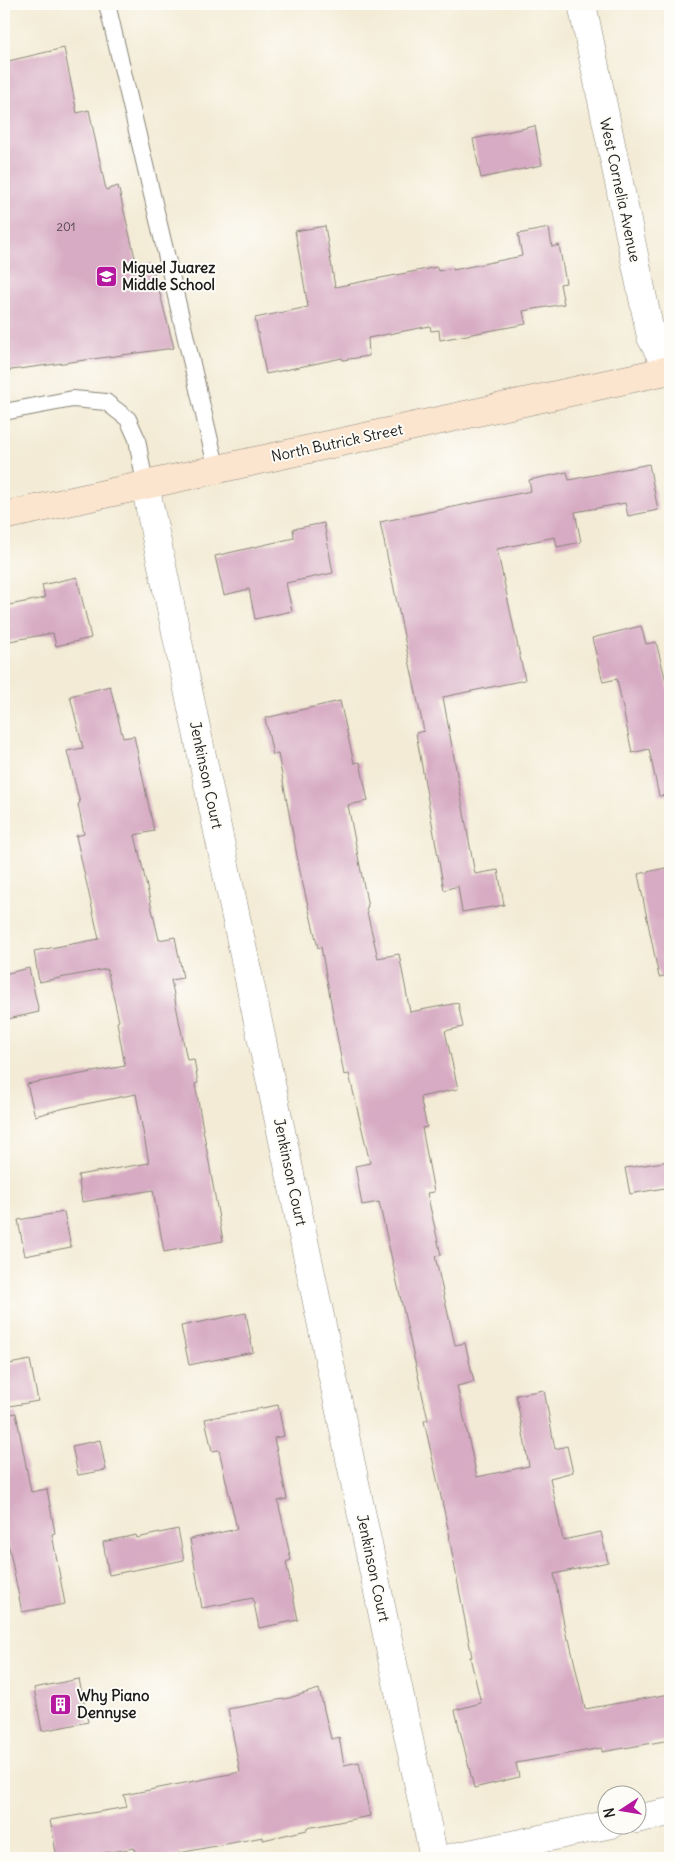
<svg xmlns="http://www.w3.org/2000/svg" width="674" height="1862" font-family="Delius,sans-serif">
<rect width="100%" height="100%" fill="#fdfcf7"/>
<filter id="ink" filterUnits="userSpaceOnUse"><feTurbulence type="fractalNoise" baseFrequency=".02" numOctaves="2"/><feDisplacementMap in="SourceGraphic" scale="10" xChannelSelector="R" yChannelSelector="G"/><feConvolveMatrix kernelMatrix="1 2 1 2 8 2 1 2 1" color-interpolation-filters="sRGB"/></filter>
<filter id="wash" filterUnits="userSpaceOnUse"><feTurbulence type="fractalNoise" baseFrequency=".0096" numOctaves="4" result="noise"/><feDisplacementMap in="SourceGraphic" scale="20" xChannelSelector="R" yChannelSelector="G"/><feGaussianBlur stdDeviation="1.12" result="paint"/><feColorMatrix in="noise" values="0 0 0 0 0 0 0 0 0 0 0 0 0 0 0 0 0 1.4 0 .05"/><feComposite in="paint" operator="in"/></filter>
<g filter="url(#wash)">
<rect width="100%" height="100%" fill="#f3ebd5"/>
<g id="blocks">
<path fill="#d7abc3" d="M64,48l13,65 12,-3 17,80 12,-4 19,80 15,-3 22,85 -170,23v-309z
M535,126l7,39 -61,13 -8,-39z
M325,226l10,61 102,-20 1,4 15,-3v2l69,-14 -4,-22 31,-6 3,19 7,-2 7,38 -6,1 4,20 -41,7 3,13 -86,16 -1,-10 -8,1 -1,-5 -62,12 1,18 -26,4 -1,-2 -76,16 -11,-56 53,-11 -13,-76z
M649,464l9,46 -30,6 -3,-13 -50,9 6,30 -24,5 -2,-10 -58,12 28,131 -82,17 32,177 23,-4 6,35 -42,7 -4,-26 -14,4 -28,-157 8,-2 -44,-209 151,-31 -2,-11 38,-8 2,8z
M324,523l9,50 -47,10 6,28 -37,8 -6,-30 -25,6 -9,-39 79,-18 -1,-9z
M77,577l14,61 -35,8 -3,-13 -49,9v-36l41,-8 -3,-13z
M641,626l5,18 10,-2 14,55v98l-11,1 -10,-47 -17,4 -15,-74 -14,3 -11,-44z
M110,686l13,52 11,-2 10,47 10,48 -19,4 24,105 16,-3 8,41 -12,2 16,80 7,-1 4,24 -3,1 28,157 -59,11 -11,-62 -71,12 -4,-27 71,-12 -13,-69 -71,14 -30,8 -8,-32 98,-18 -8,-44 2,-1 -12,-52 -68,13 -5,-31 65,-12 -23,-103 8,-2 -6,-30 2,-1 -13,-52 16,-3 -13,-52z
M340,701l14,62 6,-1 8,39 -20,4 20,102 -2,1 12,50 21,-4 11,58 48,-9 5,24 -18,4 13,58 -38,8 7,30 -5,1 12,64 -7,1 14,62 -6,1 20,89 10,-2 9,39 -17,4 20,91 52,-11 -13,-71 28,-5 11,59 12,-3 6,26 -23,6 13,62 38,-8 7,30 -54,12 13,65h2l16,70 85,-15v46l-68,12v-4l-86,15 3,14 -45,11 -19,-78 26,-7 -11,-46h2l-23,-120h1l-26,-116 4,-1 -49,-218 -17,3 -7,-39 15,-3 -21,-89 -5,1 -23,-128 -3,1 -18,-76 -22,-118 -5,1 -8,-37z
M670,867v108l-11,2 -21,-103z
M29,968l10,44 -35,8v-46z
M670,1161v26l-40,7 -5,-26z
M64,1212l7,35 -46,9 -7,-36z
M246,1313l7,39 -64,13 -8,-39z
M30,1360l8,41 -34,6v-42z
M278,1405l6,31 -10,2 13,61 -9,2 13,59 -5,2 12,58 -39,8 -6,-30 -51,10 -12,-69 47,-10 -18,-79 -7,1 -7,-32z
M16,1413l15,79 16,-3 8,44 -3,1 13,70 -43,8 -14,-70h-1l-3,-15v-112z
M100,1440l6,30 -28,5 -6,-29z
M178,1529l6,31 -75,15 -6,-33 33,-7 1,3z
M79,1679l9,43 -46,9 -8,-43z
M319,1689l12,50 8,-2 5,28 15,-3 11,54 -63,12v2l-44,10v-3l-84,16 1,3 -14,2h-30l-2,-10 -59,10h-18l-7,-38 77,-13 -3,-12 116,-23 -12,-63 61,-11z"/>
</g>
</g>
<g filter="url(#ink)">
<use href="#blocks" fill-opacity="0" stroke="#888478" stroke-width="1"/>
<g fill="none" stroke-linecap="round" stroke-linejoin="round">
<defs>
<path id="lane" d="M107,4l110,466
M4,412l69,-13 33,3 22,17 9,20 8,46"/>
<path id="street" d="M582,4l69,333 19,35
M145,485l289,1373
M636,1819l34,-7
M450,1858l161,-34"/>
<path id="secondary" d="M4,516l666,-146"/>
</defs>
<use href="#lane" stroke="#888478" stroke-width="18"/>
<use href="#street" stroke="#888478" stroke-width="29"/>
<use href="#secondary" stroke="#888478" stroke-width="29"/>
<use href="#lane" stroke="#fff" stroke-width="16"/>
<use href="#street" stroke="#fff" stroke-width="28"/>
<use href="#secondary" stroke="#fce5cf" stroke-width="28"/>
</g>
</g>
<defs>
<symbol id="school-square" viewBox="-11 -11 22 22"><rect x="-9" y="-9" width="18" height="18" rx="4" fill="#b5179e" stroke="#fdfcf7"/><path d="M0-5L7-2L0 1L-7-2ZM-4 1L0 2.5L4 1V4Q0 6-4 4Z" fill="#fff"/></symbol>
<symbol id="building-square" viewBox="-11 -11 22 22"><rect x="-9" y="-9" width="18" height="18" rx="4" fill="#b5179e" stroke="#fdfcf7"/><path d="M-4-6H4V6H1V3H-1V6H-4ZM-2.5-4.3h1.7v1.8h-1.7ZM.8-4.3h1.7v1.8H.8ZM-2.5-1h1.7V.8h-1.7ZM.8-1h1.7V.8H.8Z" fill="#fff"/></symbol>
</defs>
<g fill-rule="evenodd">
<use href="#school-square" x="94" y="264" width="25" height="25"/>
<use href="#building-square" x="48" y="1692" width="25" height="25"/>
</g>
<g text-anchor="middle" stroke-width="4" stroke-linejoin="round" paint-order="stroke">
<g font-size="12" fill="#4b4046">
<text x="66" y="231">201</text>
</g>
<g font-size="15" fill="#1c1c1c" stroke="#fdfcf7">
<text transform="translate(620 190) rotate(78)" y="5">West Cornelia Avenue</text>
<text transform="translate(337 443) rotate(-12)" y="5">North Butrick Street</text>
<text transform="translate(206 775) rotate(78)" y="5">Jenkinson Court</text>
<text transform="translate(290 1172) rotate(78)" y="5">Jenkinson Court</text>
<text transform="translate(373 1568) rotate(78)" y="5">Jenkinson Court</text>
</g>
<g font-size="15" font-weight="bold" fill="#1c1c1c" stroke="#fdfcf7" text-anchor="start">
<text x="122" y="273">Miguel Juarez<tspan x="122" dy="17">Middle School</tspan></text>
<text x="77" y="1701">Why Piano<tspan x="77" dy="17">Dennyse</tspan></text>
</g>
</g>
<rect width="674" height="1862" fill="none" stroke="#fdfcf7" stroke-width="20"/>
<g transform="translate(622 1810) rotate(258)"><circle r="24" fill="#fdfcf7" stroke="#a3a29f"/>
<path d="M0-4L9 19L0 12L-9 19Z" fill="#b5179e"/>
<text y="-8" font-size="14" font-weight="bold" text-anchor="middle" fill="#1c1c1c">N</text>
</g>
</svg>
